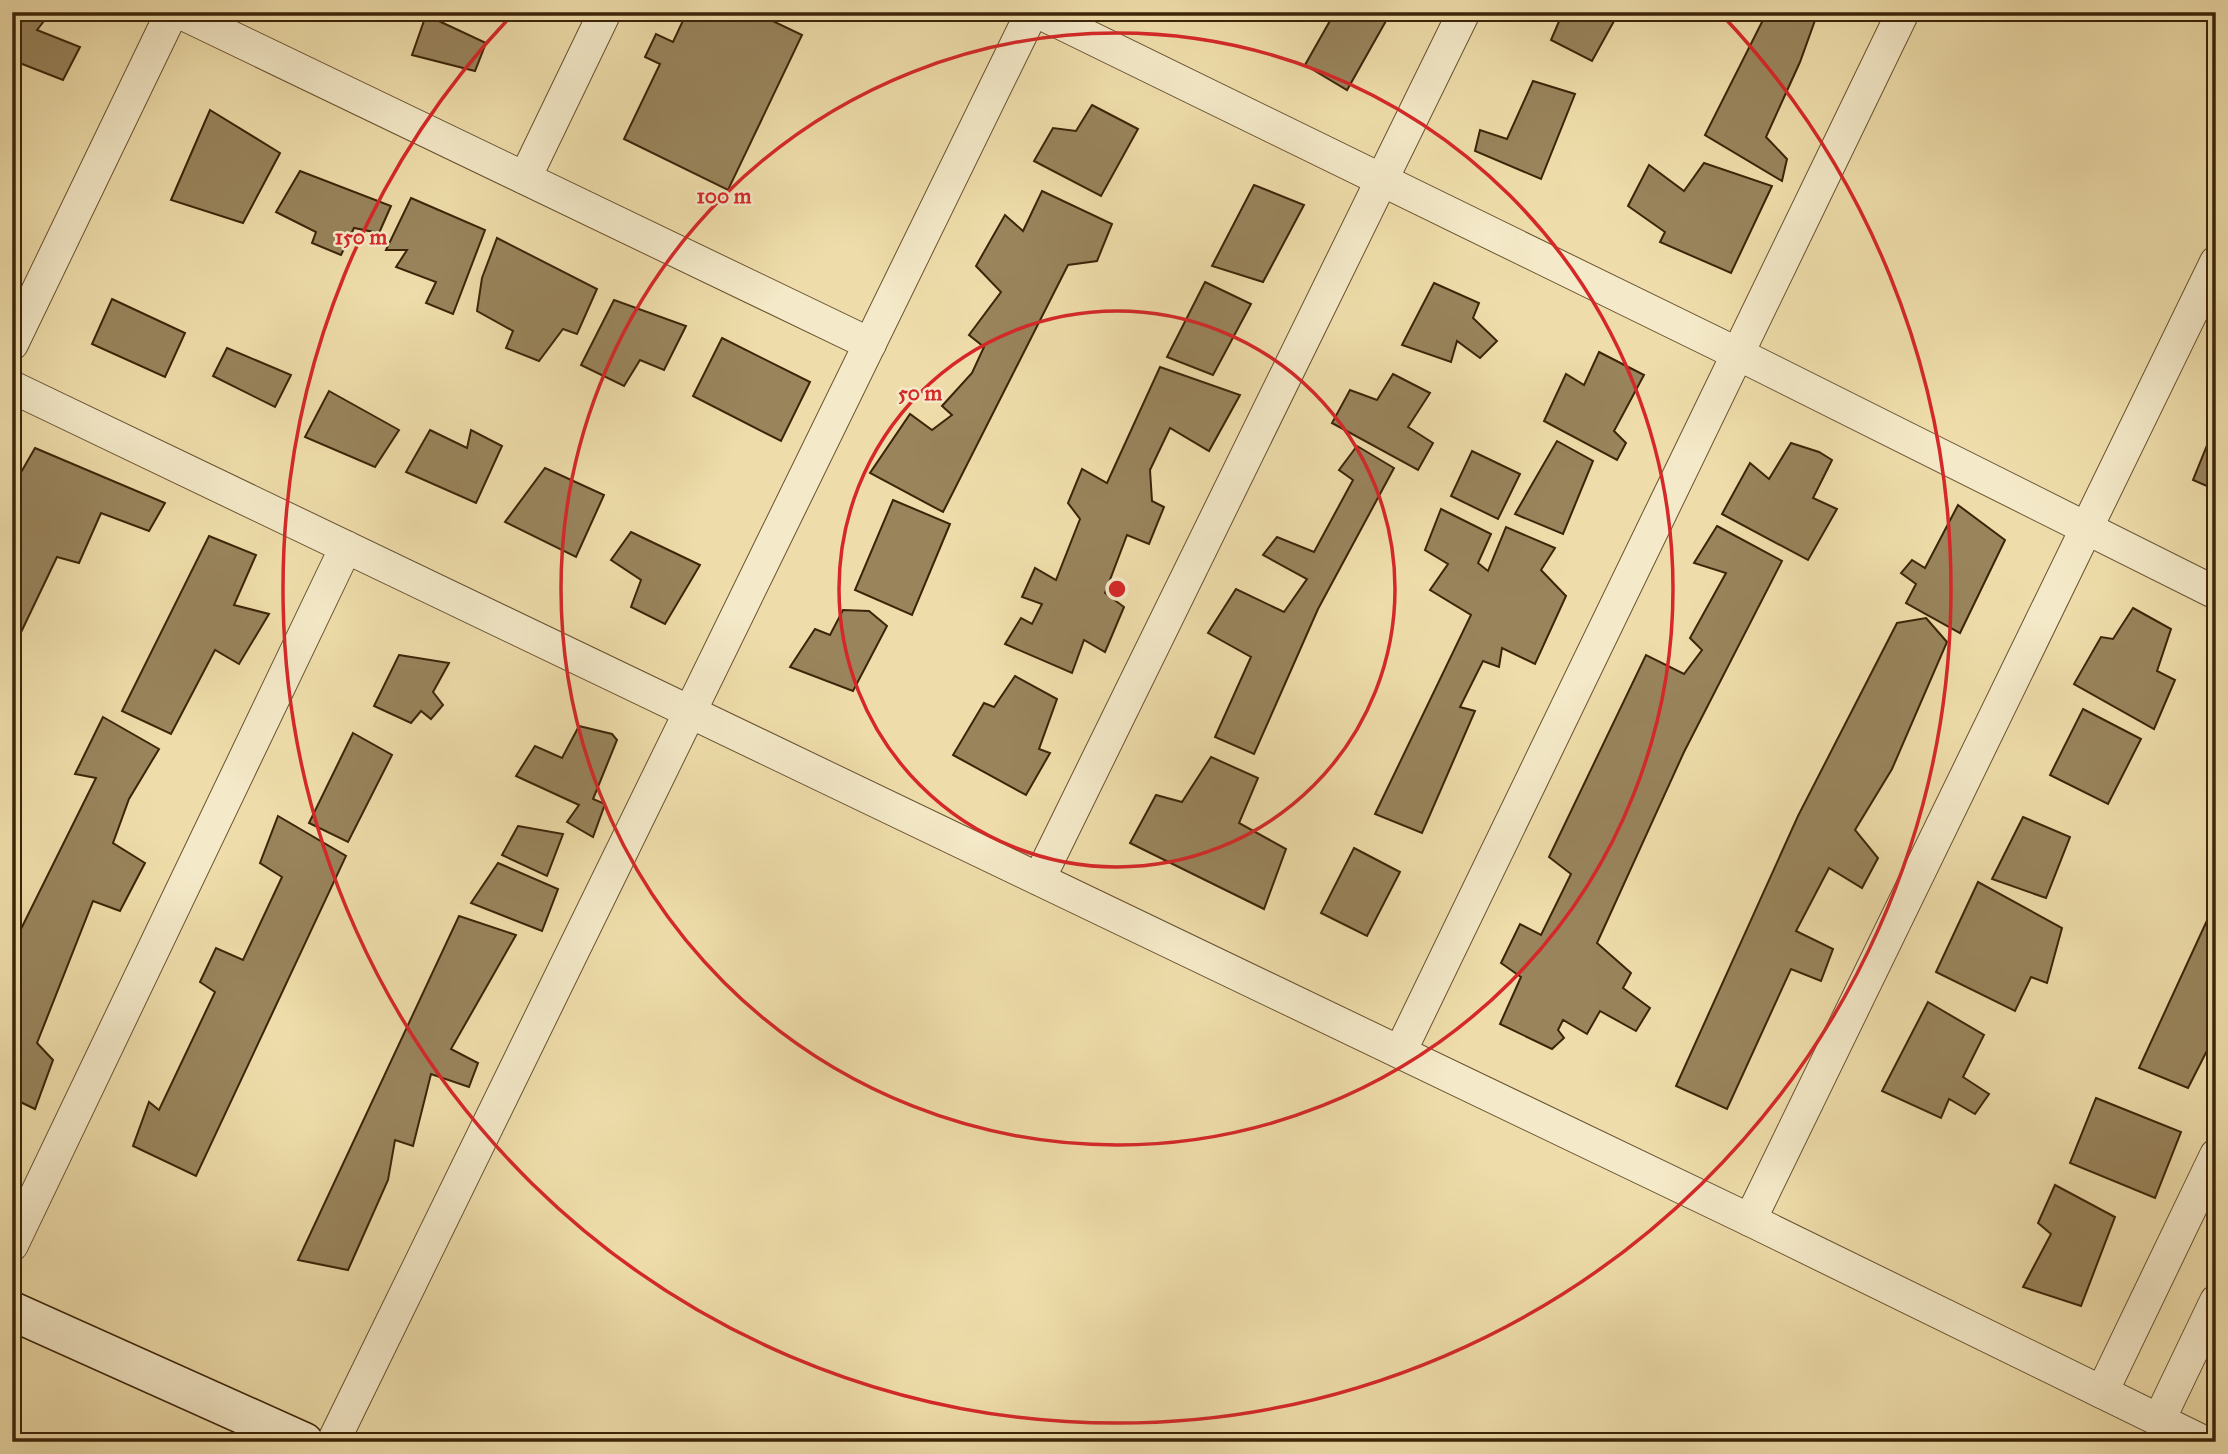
<svg xmlns="http://www.w3.org/2000/svg" width="2228" height="1454" viewBox="0 0 2228 1454" font-family="'IM FELL Great Primer',serif">
<style>
.building{fill:#99845c;stroke:#3c2408;stroke-width:2}
.lines{fill:none;stroke-linecap:round;stroke-linejoin:round}
.minor-casing{stroke:#685230;stroke-width:34}
.secondary-casing{stroke:#3c2408;stroke-width:41}
.minor{stroke:#f4e9c8;stroke-width:32}
.secondary{stroke:#f4e9c8;stroke-width:38}
.ring{fill:none;stroke:#d62828;stroke-width:3.5}
.centre{fill:#d62828;stroke:#f4e9c8;stroke-width:3.5}
.ring-label{font-size:21px;text-anchor:middle;font-weight:bold;fill:#d62828;stroke:#f4e9c8;stroke-width:5;stroke-linejoin:round;paint-order:stroke}
</style>
<rect width="100%" height="100%" fill="#eda"/>
<filter id="stains"><feTurbulence type="fractalNoise" baseFrequency=".00286" numOctaves="4"/><feColorMatrix values="0 0 0 0 .2 0 0 0 0 .09 0 0 0 0 .02 0 0 0 .5 -.17"/></filter>
<radialGradient id="worn" r=".72"><stop offset=".6" stop-color="#630" stop-opacity="0"/><stop offset="1" stop-color="#630" stop-opacity=".3"/></radialGradient>
<g class="building">
<polygon points="14,12 51,12 37,30 80,47 63,80 12,60"/>
<polygon points="687,12 754,12 802,35 728,190 624,139 660,64 645,57 656,34 673,42"/>
<polygon points="1335,12 1391,12 1347,90 1305,65"/>
<polygon points="1563,12 1619,12 1592,61 1551,40"/>
<polygon points="1767,12 1818,12 1800,62 1766,137 1787,159 1782,181 1705,135"/>
<polygon points="426,15 486,43 475,71 412,55"/>
<polygon points="1533,81 1575,94 1541,179 1475,151 1480,130 1507,139"/>
<polygon points="1092,105 1138,129 1101,196 1034,161 1053,128 1076,131"/>
<polygon points="210,110 280,153 243,223 171,200"/>
<polygon points="1704,163 1772,186 1731,273 1660,242 1665,232 1628,206 1649,165 1684,191"/>
<polygon points="300,171 391,206 379,233 354,228 341,255 312,243 316,232 276,212"/>
<polygon points="1254,185 1304,205 1263,282 1212,266"/>
<polygon points="1042,191 1112,224 1097,261 1068,265 943,512 870,473 910,414 932,430 952,415 942,406 972,373 984,347 969,335 1001,292 976,266 1005,215 1023,231"/>
<polygon points="411,198 485,230 453,314 426,303 436,282 396,267 407,250 386,250"/>
<polygon points="497,238 597,289 577,334 563,329 539,361 506,348 513,331 477,311 482,278"/>
<polygon points="1205,282 1251,304 1213,375 1167,357"/>
<polygon points="1434,283 1479,303 1473,318 1497,341 1480,358 1457,341 1451,362 1402,345"/>
<polygon points="112,299 185,333 165,377 92,344"/>
<polygon points="614,300 686,326 664,370 640,360 624,386 581,365"/>
<polygon points="722,338 810,382 781,441 693,396"/>
<polygon points="227,348 291,375 275,407 213,376"/>
<polygon points="1599,352 1644,375 1614,431 1626,443 1617,460 1544,421 1566,374 1584,385"/>
<polygon points="1160,367 1240,395 1209,451 1170,428 1150,470 1152,501 1164,507 1149,544 1127,535 1105,593 1124,607 1105,652 1084,640 1072,673 1005,644 1021,618 1032,624 1042,604 1022,597 1035,568 1056,580 1080,519 1068,503 1082,469 1107,483"/>
<polygon points="1393,374 1430,393 1408,427 1433,443 1418,470 1332,423 1350,390 1377,400"/>
<polygon points="329,391 399,430 375,467 305,437"/>
<polygon points="2216,423 2216,490 2193,480"/>
<polygon points="430,430 467,448 471,430 502,446 476,503 406,472"/>
<polygon points="1557,441 1593,461 1563,534 1515,514"/>
<polygon points="1791,443 1819,452 1832,460 1813,498 1837,509 1808,560 1722,514 1750,463 1769,479"/>
<polygon points="1357,446 1394,468 1318,609 1254,754 1215,737 1251,657 1208,633 1236,589 1284,612 1307,579 1263,555 1277,537 1314,552 1353,480 1339,470"/>
<polygon points="35,448 165,503 149,531 101,513 79,563 57,557 13,649 12,488"/>
<polygon points="1472,451 1520,474 1498,519 1451,496"/>
<polygon points="545,468 604,495 576,557 505,522"/>
<polygon points="893,500 950,524 912,615 855,590"/>
<polygon points="1958,505 2005,540 1960,633 1906,603 1916,584 1901,573 1912,560 1925,568"/>
<polygon points="1441,509 1491,534 1478,563 1488,571 1506,527 1555,548 1541,570 1566,596 1535,664 1502,648 1499,667 1483,661 1460,707 1475,711 1422,833 1375,814 1471,615 1430,590 1448,564 1425,550"/>
<polygon points="1717,526 1782,561 1684,752 1597,943 1631,973 1623,988 1650,1008 1636,1031 1600,1011 1587,1034 1563,1020 1558,1030 1564,1038 1552,1049 1500,1024 1521,977 1501,963 1520,924 1541,935 1571,874 1549,857 1646,655 1684,674 1702,650 1690,638 1726,573 1694,563"/>
<polygon points="631,532 700,565 665,624 631,607 641,580 611,560"/>
<polygon points="209,536 256,555 234,605 269,614 239,664 215,650 171,734 122,711"/>
<polygon points="2133,608 2171,629 2157,671 2175,680 2154,729 2074,684 2101,637 2113,639"/>
<polygon points="843,610 869,611 887,626 853,691 790,667 815,629 830,635"/>
<polygon points="1926,618 1947,642 1892,769 1855,830 1878,858 1862,888 1829,868 1796,931 1833,949 1821,981 1791,969 1727,1109 1676,1086 1798,816 1897,623"/>
<polygon points="399,655 449,663 433,692 443,705 431,719 421,711 411,723 374,706"/>
<polygon points="1015,676 1057,699 1039,749 1050,753 1026,795 953,755 984,703 994,707"/>
<polygon points="2083,709 2141,739 2108,804 2050,775"/>
<polygon points="103,717 159,749 129,799 113,843 145,863 120,911 93,901 37,1043 53,1060 35,1109 12,1098 12,947 96,778 75,774"/>
<polygon points="579,726 612,734 617,740 593,799 605,804 593,837 567,822 579,805 516,776 535,746 562,758"/>
<polygon points="353,733 392,755 348,842 309,823"/>
<polygon points="1211,757 1258,778 1239,823 1286,849 1264,909 1130,843 1156,795 1182,802"/>
<polygon points="278,816 346,856 196,1176 133,1146 149,1102 159,1110 215,992 200,982 216,948 243,960 282,877 260,863"/>
<polygon points="2023,817 2070,837 2046,898 1992,879"/>
<polygon points="518,826 563,834 547,876 502,855"/>
<polygon points="1354,848 1400,872 1367,936 1321,913"/>
<polygon points="498,863 558,889 542,931 471,903"/>
<polygon points="1978,882 2062,928 2047,983 2031,977 2015,1011 1936,972"/>
<polygon points="2216,901 2216,1033 2188,1088 2139,1068"/>
<polygon points="459,916 516,935 451,1049 478,1063 469,1087 431,1074 413,1146 395,1140 388,1180 348,1270 298,1260"/>
<polygon points="1928,1002 1984,1035 1963,1077 1989,1094 1975,1114 1949,1099 1941,1118 1882,1091"/>
<polygon points="2096,1098 2181,1132 2155,1198 2070,1163"/>
<polygon points="2055,1185 2115,1217 2081,1306 2023,1287 2051,1234 2038,1223"/>
</g>
<g class="lines">
<defs>
<g id="minor">
<polyline points="179,12 870,344"/>
<polyline points="1038,12 1738,354 2216,593"/>
<polyline points="525,178 605,12"/>
<polyline points="12,344 172,12"/>
<polyline points="12,387 1750,1220 2204,1442"/>
<polyline points="1039,879 1464,12"/>
<polyline points="1400,1052 1903,12"/>
<polyline points="1750,1220 2216,262"/>
<polyline points="12,1245 346,547"/>
<polyline points="2102,1392 2216,1155"/>
<polyline points="2159,1420 2216,1301"/>
<polyline points="333,1442 1032,12"/>
</g>
<polyline id="secondary" points="12,1311 304,1442"/>
</defs>
<use href="#minor" class="minor-casing"/>
<use href="#secondary" class="secondary-casing"/>
<use href="#minor" class="minor"/>
<use href="#secondary" class="secondary"/>
</g>
<g class="ring">
<circle cx="1117" cy="589" r="278"/>
<circle cx="1117" cy="589" r="556"/>
<path d="M1722 15A834 834 0 1 1 512 15"/>
</g>
<circle cx="1117" cy="589" r="10" class="centre"/>
<g class="ring-label">
<text x="724" y="203">100 m</text>
<text x="361" y="244">150 m</text>
<text x="920" y="400">50 m</text>
</g>
<rect width="2228" height="1454" fill="none" stroke="#eda" stroke-width="42"/>
<rect x="14" y="14" width="2200" height="1426" fill="none" stroke="#3c2408" stroke-width="3.5"/>
<rect x="21" y="21" width="2186" height="1412" fill="none" stroke="#3c2408" stroke-width="2"/>
<rect width="100%" height="100%" filter="url(#stains)"/>
<rect width="100%" height="100%" fill="url(#worn)"/>
</svg>
